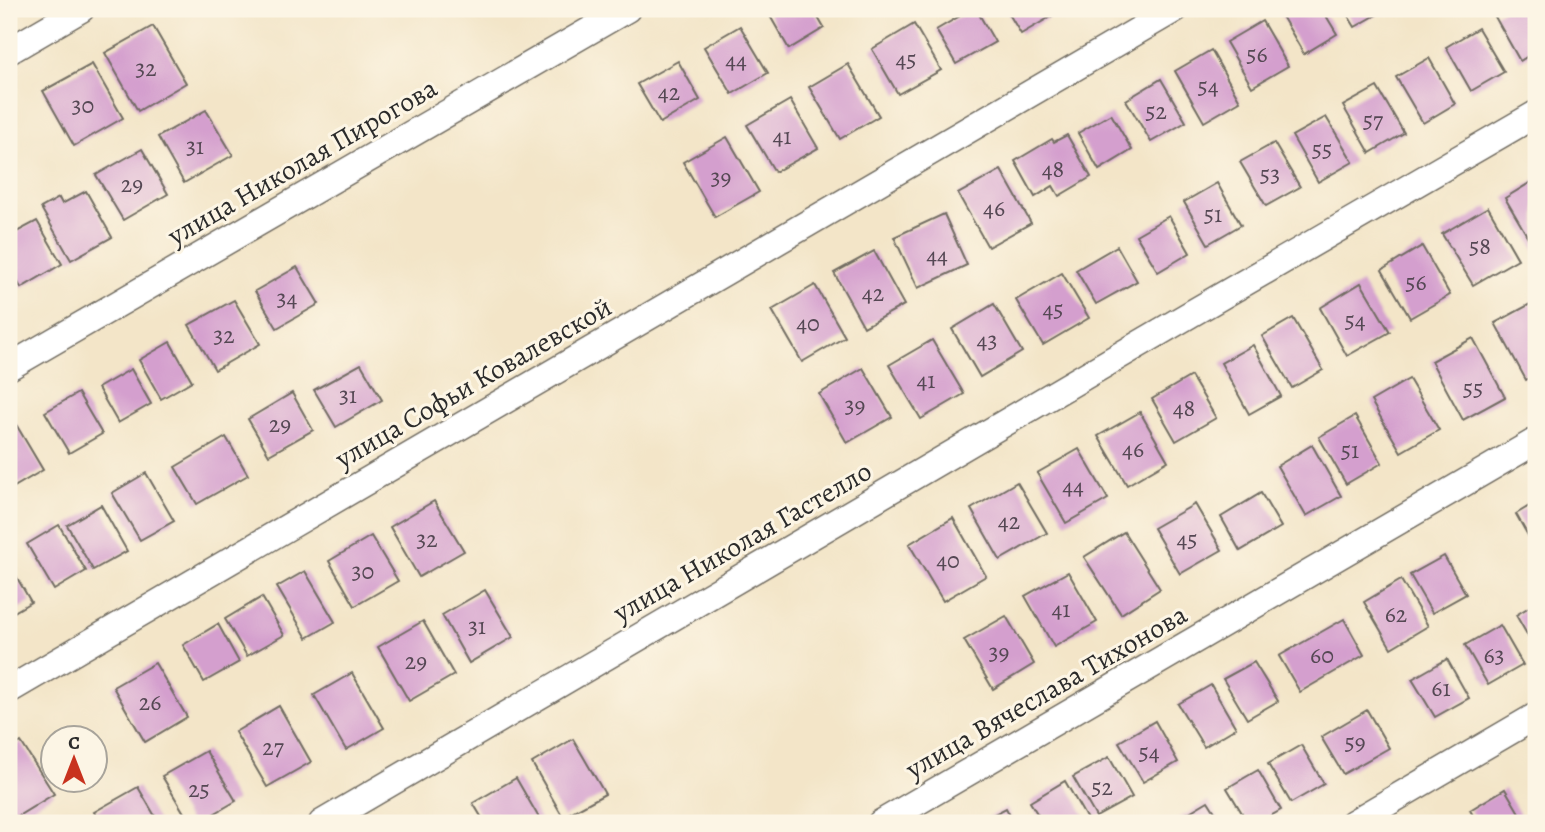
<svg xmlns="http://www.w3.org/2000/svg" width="1545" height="832" viewBox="0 0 1545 832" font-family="Alegreya,serif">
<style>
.building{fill:#d49fce}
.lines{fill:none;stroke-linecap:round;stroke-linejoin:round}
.minor-casing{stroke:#716c62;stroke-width:29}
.minor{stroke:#fff;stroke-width:26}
.labels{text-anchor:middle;stroke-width:6;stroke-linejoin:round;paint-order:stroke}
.number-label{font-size:24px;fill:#554854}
.street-label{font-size:28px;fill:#2b2b2b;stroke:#fcf5e5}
</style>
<rect width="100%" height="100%" fill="#fcf5e5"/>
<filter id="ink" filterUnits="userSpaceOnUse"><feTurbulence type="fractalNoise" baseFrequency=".0143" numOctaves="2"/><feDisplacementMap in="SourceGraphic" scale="14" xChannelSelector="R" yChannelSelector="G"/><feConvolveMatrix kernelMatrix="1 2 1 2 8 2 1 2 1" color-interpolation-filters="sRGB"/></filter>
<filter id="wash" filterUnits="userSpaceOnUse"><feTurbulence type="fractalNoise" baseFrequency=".00686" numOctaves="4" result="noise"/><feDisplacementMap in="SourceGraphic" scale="28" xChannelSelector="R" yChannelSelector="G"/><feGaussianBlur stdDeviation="1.57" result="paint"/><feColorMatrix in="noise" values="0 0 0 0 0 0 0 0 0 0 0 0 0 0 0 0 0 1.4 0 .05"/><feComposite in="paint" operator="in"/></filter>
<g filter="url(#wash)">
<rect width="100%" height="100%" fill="#f3e5c8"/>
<g id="blocks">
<g class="building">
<polygon points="766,9 813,9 824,28 789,49"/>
<polygon points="972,9 976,9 995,42 956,64 936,30"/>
<polygon points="1006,9 1048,9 1052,16 1021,34"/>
<polygon points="1283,9 1322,9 1337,34 1304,54 1279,11"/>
<polygon points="1344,9 1387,9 1355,27"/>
<polygon points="1505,9 1533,9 1536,15 1536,51 1520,61 1494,15"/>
<polygon points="1262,21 1288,66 1252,87 1226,42"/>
<polygon points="914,24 941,70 898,94 872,49"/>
<polygon points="153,26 186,83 138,111 105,53"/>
<polygon points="740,26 768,73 732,94 704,47"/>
<polygon points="1478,28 1504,72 1471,91 1446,47"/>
<polygon points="1211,50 1240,101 1204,122 1175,71"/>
<polygon points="1429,58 1455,104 1423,123 1396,77"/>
<polygon points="678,61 700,100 660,123 637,84"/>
<polygon points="92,64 123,118 74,146 43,91"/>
<polygon points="848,64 879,116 840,139 809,87"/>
<polygon points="1161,79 1186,122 1151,142 1126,100"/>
<polygon points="1377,87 1404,133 1370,153 1343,106"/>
<polygon points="790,100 818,148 775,172 747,125"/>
<polygon points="206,110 233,155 184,183 158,137"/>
<polygon points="1111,114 1132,150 1099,170 1078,133"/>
<polygon points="1326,117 1353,162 1318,182 1292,136"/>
<polygon points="1067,135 1091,177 1059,196 1053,186 1035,197 1015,161 1052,139 1054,142"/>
<polygon points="727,137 759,192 715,217 683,162"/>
<polygon points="1274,143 1300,187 1266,206 1240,162"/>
<polygon points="142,149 168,194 123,220 96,175"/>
<polygon points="1001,170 1031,223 988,247 958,194"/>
<polygon points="1536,179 1536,251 1505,198"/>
<polygon points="1217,183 1241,225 1208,244 1184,202"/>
<polygon points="86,191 112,237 71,260 41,208 59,198 62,204"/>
<polygon points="1488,207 1518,259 1473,285 1442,234"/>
<polygon points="944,214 967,265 918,288 894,237"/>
<polygon points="1169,216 1190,253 1158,272 1136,235"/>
<polygon points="37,221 62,264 21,288 9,266 9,226 13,234"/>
<polygon points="1117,246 1137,281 1096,304 1076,270"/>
<polygon points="1422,246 1450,295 1410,318 1382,270"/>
<polygon points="874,251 904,305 864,327 834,273"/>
<polygon points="297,267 319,304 277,328 255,291"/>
<polygon points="1062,273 1089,318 1043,345 1016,300"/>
<polygon points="1361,283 1390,332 1347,356 1320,308"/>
<polygon points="815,285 845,337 802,362 772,310"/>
<polygon points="234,300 260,344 215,370 189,325"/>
<polygon points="1536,301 1536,375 1526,380 1495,323"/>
<polygon points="994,304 1022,352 980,377 952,329"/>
<polygon points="1293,318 1323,370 1292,388 1262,336"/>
<polygon points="1473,338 1505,397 1463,420 1431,361"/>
<polygon points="932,340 964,394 921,419 889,365"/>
<polygon points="170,342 192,381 161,399 139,360"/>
<polygon points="1253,345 1281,396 1249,414 1221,363"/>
<polygon points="361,364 382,400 336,427 314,390"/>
<polygon points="863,368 892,417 847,443 819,394"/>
<polygon points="131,369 151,404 118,423 98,388"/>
<polygon points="1191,376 1216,418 1176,441 1152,399"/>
<polygon points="1409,379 1439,430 1401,452 1371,401"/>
<polygon points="78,393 102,434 69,453 45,412"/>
<polygon points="292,393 313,430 269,455 248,419"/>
<polygon points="1140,412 1168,461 1127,485 1098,436"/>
<polygon points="11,416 43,470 9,490 9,417"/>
<polygon points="1355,416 1382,463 1346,484 1319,437"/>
<polygon points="226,437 248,475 197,504 175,467"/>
<polygon points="1312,445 1341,496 1306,516 1277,466"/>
<polygon points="1079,449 1108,499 1066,523 1037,473"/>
<polygon points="146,473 174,521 140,540 112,493"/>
<polygon points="1017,482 1047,533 1000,560 971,509"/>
<polygon points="1261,493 1281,527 1240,551 1221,517"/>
<polygon points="434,501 464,551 419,577 390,527"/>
<polygon points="1536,502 1536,550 1516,514"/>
<polygon points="1195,504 1222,550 1180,574 1153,528"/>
<polygon points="101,505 127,551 93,570 67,525"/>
<polygon points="953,518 986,576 943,601 909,544"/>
<polygon points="59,525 86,571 54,590 27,544"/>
<polygon points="1124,532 1160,589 1121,614 1084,557"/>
<polygon points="371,536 398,581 355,606 329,561"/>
<polygon points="1444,556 1466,594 1432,613 1410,575"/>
<polygon points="9,564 31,602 9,615"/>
<polygon points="305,571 335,622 307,638 277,587"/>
<polygon points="1068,572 1097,622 1054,647 1025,596"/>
<polygon points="1401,580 1428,626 1391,648 1364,602"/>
<polygon points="485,590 513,637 469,663 442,615"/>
<polygon points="262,597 284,635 247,656 225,619"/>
<polygon points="1536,603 1536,650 1516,615"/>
<polygon points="1006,616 1034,664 993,689 964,640"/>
<polygon points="1344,619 1364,655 1300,692 1279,656"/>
<polygon points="423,621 454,675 409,701 378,647"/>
<polygon points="218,624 239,662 204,682 183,645"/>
<polygon points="1500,625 1523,665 1488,685 1465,645"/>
<polygon points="1447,659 1469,698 1435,717 1412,679"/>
<polygon points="1254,662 1278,701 1247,719 1223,679"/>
<polygon points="155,663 187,717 145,742 113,687"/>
<polygon points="352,673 384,728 346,750 314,695"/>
<polygon points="1211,685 1236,728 1204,747 1178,704"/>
<polygon points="279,706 311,762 267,787 235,732"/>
<polygon points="1367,710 1389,748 1343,774 1321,737"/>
<polygon points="1155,721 1178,762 1143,782 1119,742"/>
<polygon points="573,739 605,794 563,817 532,763"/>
<polygon points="21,742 54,794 13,819 9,811 9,749"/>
<polygon points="1301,745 1324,784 1291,803 1268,764"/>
<polygon points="206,751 236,801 198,823 190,823 162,776"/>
<polygon points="1109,757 1132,797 1096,817 1073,777"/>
<polygon points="1258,770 1281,810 1258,823 1248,823 1227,788"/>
<polygon points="516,778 542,823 485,823 473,803"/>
<polygon points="1065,781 1088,821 1084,823 1043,823 1030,802"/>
<polygon points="138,787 159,823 101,823 94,812"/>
<polygon points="1505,789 1525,823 1477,823 1470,810"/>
<polygon points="1208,801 1222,823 1180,823 1178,819"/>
<polygon points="1006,808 1014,823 977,823"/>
</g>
</g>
</g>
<g filter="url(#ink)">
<use href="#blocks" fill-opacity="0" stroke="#716c62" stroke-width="2"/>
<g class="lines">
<defs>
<g id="minor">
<polyline points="9,51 81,9"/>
<polyline points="9,367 627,9"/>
<polyline points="9,690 1175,9"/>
<polyline points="322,823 1194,312 1536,114"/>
<polyline points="881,823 1536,441"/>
<polyline points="1353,823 1536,716"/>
</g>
</defs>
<use href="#minor" class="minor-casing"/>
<use href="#minor" class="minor"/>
</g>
</g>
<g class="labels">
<g class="number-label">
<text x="1257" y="62">56</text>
<text x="906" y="67">45</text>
<text x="736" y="68">44</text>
<text x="146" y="76">32</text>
<text x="1208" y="94">54</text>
<text x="669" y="100">42</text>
<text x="83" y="113">30</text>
<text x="1156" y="119">52</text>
<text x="1373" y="128">57</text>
<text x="782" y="144">41</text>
<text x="195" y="154">31</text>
<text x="1322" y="157">55</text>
<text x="1053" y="177">48</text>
<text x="1270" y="182">53</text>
<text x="721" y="185">39</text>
<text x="132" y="192">29</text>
<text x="994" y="216">46</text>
<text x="1213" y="222">51</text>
<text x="1480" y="254">58</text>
<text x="937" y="263">44</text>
<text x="1416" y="290">56</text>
<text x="873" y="301">42</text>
<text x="287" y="306">34</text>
<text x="1053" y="317">45</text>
<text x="1355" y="328">54</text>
<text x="808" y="331">40</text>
<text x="224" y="343">32</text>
<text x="987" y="348">43</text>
<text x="926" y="388">41</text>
<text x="1473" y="396">55</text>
<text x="348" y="403">31</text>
<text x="855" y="413">39</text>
<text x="1184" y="416">48</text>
<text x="280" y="432">29</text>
<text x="1133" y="457">46</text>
<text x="1350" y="458">51</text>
<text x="1073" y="494">44</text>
<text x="1009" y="529">42</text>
<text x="427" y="547">32</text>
<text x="1187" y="547">45</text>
<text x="948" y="568">40</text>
<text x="363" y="579">30</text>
<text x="1061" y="617">41</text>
<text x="1396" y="622">62</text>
<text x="477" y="634">31</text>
<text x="999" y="660">39</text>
<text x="1322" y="663">60</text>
<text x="1494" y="663">63</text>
<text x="416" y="669">29</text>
<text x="1441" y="696">61</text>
<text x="150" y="710">26</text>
<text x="1355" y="750">59</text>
<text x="273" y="755">27</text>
<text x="1149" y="760">54</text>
<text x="1102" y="795">52</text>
<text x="199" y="797">25</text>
</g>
<g class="street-label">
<text transform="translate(302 161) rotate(-30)" y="10">улица Николая Пирогова</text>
<text transform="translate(473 382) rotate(-30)" y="10">улица Софьи Ковалевской</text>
<text transform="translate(742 541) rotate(-30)" y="10">улица Николая Гастелло</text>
<text transform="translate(1046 691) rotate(-30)" y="10">улица Вячеслава Тихонова</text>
</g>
</g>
<rect width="1545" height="832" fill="none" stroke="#fcf5e5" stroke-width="35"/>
<g transform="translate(74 759)"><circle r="33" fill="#fcf5e5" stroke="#a8a49b" stroke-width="2"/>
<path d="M0-5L12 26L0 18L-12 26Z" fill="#c8321e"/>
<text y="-10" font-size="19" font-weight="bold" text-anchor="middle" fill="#2b2b2b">С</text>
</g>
</svg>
